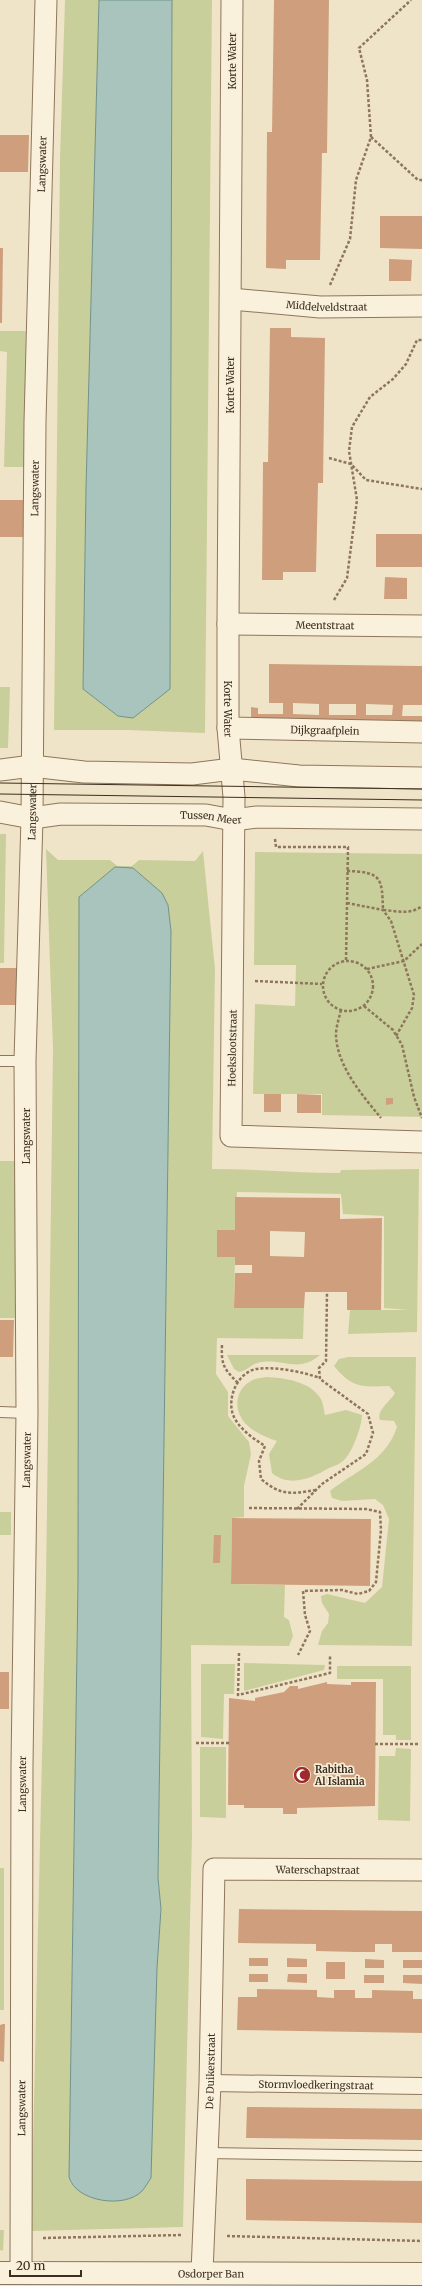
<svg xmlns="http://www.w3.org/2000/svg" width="422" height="2286" viewBox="0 0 422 2286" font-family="Merriweather,serif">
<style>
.green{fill:#c9cf9b;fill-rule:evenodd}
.water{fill:#a9c4bc;stroke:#6f938a}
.building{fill:#cf9f7d;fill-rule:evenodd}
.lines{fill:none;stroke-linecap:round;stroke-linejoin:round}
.service-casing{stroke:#8d765c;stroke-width:12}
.pedestrian-casing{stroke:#8d765c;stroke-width:18}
.minor-casing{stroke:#8d765c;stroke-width:23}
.tertiary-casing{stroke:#8d765c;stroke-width:24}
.path{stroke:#8d765c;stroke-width:2.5;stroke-dasharray:3 2;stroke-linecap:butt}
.service{stroke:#faf1dc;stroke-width:10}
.pedestrian{stroke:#faf1dc;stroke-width:16}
.minor{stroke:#faf1dc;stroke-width:21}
.tertiary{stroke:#faf1dc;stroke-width:22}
.tram{stroke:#3d2e20;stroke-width:1}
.labels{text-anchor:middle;stroke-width:3.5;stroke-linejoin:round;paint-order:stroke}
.street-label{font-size:10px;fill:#3d2e20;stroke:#f7eed8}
.poi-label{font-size:10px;font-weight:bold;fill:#3d2e20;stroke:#f7eed8;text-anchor:start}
</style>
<rect width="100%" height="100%" fill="#f0e4c8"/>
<g class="green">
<polygon points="65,0 99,0 86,488 83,689 118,716 133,718 170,689 172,0 212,0 205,733 127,730 54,730 60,158"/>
<polygon points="0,331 26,331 24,467 4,467 7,352 0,351"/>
<polygon points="0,687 10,687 8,748 0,748"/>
<polygon points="0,834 6,834 4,963 0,963"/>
<path d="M46,849l12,11h52l7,6h15l7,-6 56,1 8,-10 12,118 -3,200c43,0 85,4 128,4l1,-3 78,-1 -2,163 -69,2 2,-24h58l-24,-2v-92l-41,-2 -2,-20 -104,-2 -2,38h-18v27h18l-1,50 70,1 -1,31 -86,-1 -1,36 12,18v24l21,26 2,12 -7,32v31l-12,1 -1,66 54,1 -1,32 5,3 4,16 -4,10 -98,-1 1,191 -9,391 -152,4 15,-649 7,-532zM115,867l18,1 29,25 6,12 3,26 -13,947 3,31 -4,59 -86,216 -2,-7 9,-594 1,-686z"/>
<polygon points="255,852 422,854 422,1117 322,1115 322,1094 253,1094 255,1004 295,1006 296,965 254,965"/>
<polygon points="0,1161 19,1161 17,1318 0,1318"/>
<path d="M227,1355h93c-21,18 -35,4 -58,7 -10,1 -15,9 -23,10l-5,-3z"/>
<path d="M348,1357h68l-4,289 -94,-1 4,-14 6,-8 1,-9 -7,-11 -1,-7 6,-2 38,9 17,-16 7,-68 -6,-14 -8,-6 -33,2 -10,-3 -2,-7c25,-20 56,-30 67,-64l-3,-6 -14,-1c-4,-10 10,-18 15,-27l-6,-7c-28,1 -37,2 -55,-20l5,-7z"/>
<path d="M266,1377c19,1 44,4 55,22 2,4 3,11 4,16l21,-5 16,5c0,11 -10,39 -19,46 -3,3 -9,5 -14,7 -17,10 -39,20 -57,5l-3,-19 8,-13c-11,-4 -22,-8 -30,-16 -14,-13 -13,-35 4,-44 4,-3 11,-3 15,-4z"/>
<rect x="0" y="1512" width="11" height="23"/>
<polygon points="244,1663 325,1665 324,1670 244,1691"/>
<polygon points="201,1664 235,1664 234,1694 224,1694 223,1739 201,1737"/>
<polygon points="337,1666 411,1666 411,1740 396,1740 396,1735 383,1735 383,1679 337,1679"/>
<polygon points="200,1747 226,1747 226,1818 200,1817"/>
<polygon points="396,1748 411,1749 410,1821 378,1820 379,1756 395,1756"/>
<rect x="0" y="1868" width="4" height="142"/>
<polygon points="0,2230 4,2230 3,2251 0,2250"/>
</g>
<g class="water">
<polygon points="99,0 172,0 170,689 133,718 118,716 83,689 86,488"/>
<path d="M115,867l18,1 29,25 6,12 3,26 -13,947 3,31 -4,59 -6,210c-3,4 -6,10 -9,13 -17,18 -66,11 -73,-14l9,-594 1,-686z"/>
</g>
<g class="building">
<polygon points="274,0 329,0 327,153 322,153 320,260 286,260 286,269 266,268 267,132 272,132"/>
<polygon points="0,135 29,135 28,172 0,172"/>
<polygon points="380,216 422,216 422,249 380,248"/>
<polygon points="0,248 3,248 2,323 0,323"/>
<polygon points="389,259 412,260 411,281 389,281"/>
<polygon points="270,328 291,328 291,337 325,338 323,483 318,483 316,572 283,572 283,580 262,580 263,462 268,462"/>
<rect x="0" y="500" width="24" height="37"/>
<rect x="376" y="534" width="46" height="33"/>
<polygon points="385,577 407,578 407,599 384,599"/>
<path d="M269,664l153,2v39h-19l-1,11h20v7l-171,-2v-14l7,1v6h25v-11h-14zM293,703l26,1v11l-26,-1zM329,704h27v11h-27zM366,704l27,1 -1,10h-26z"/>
<polygon points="0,968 18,968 17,1005 0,1005"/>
<rect x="264" y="1094" width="17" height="18"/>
<polygon points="297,1094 321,1095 321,1113 297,1113"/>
<polygon points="386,1098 393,1098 393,1104 386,1105"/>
<path d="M235,1197l105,1v21l42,-1 -1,92h-34v-18h-42l-1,16h-70l1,-35h17v-8h-17v-8h-18v-27h18zM270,1231l35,1 -1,25 -34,-1z"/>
<polygon points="0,1320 14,1320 13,1357 0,1357"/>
<polygon points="232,1518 371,1519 370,1586 231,1584"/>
<polygon points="214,1535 221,1535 220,1563 213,1563"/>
<rect x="0" y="1672" width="9" height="37"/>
<polygon points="327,1682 327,1684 351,1685 351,1682 376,1682 375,1806 297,1808 297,1814 283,1814 283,1808 244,1808 244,1805 228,1805 229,1698 255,1701 255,1698 284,1692 290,1686 298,1686 298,1689"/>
<polygon points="239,1909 422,1911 422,1952 392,1952 392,1944 375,1944 375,1952 355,1952 316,1951 316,1944 238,1943"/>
<rect x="249" y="1958" width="19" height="8"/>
<polygon points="287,1958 307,1959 307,1967 287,1967"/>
<polygon points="365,1959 384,1960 384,1968 365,1968"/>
<rect x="403" y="1960" width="19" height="8"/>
<rect x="326" y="1962" width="19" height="17"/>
<rect x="249" y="1974" width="19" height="8"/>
<polygon points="288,1974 307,1974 307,1983 287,1982"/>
<rect x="364" y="1975" width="20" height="8"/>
<polygon points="403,1975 422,1975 422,1984 403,1983"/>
<polygon points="257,1989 317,1990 317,1997 334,1998 334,1990 355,1990 355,1998 372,1998 372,1990 413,1991 413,1999 422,1999 422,2033 237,2030 238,1997 257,1997"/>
<polygon points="3,2024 5,2024 4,2062 0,2061 0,2025"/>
<polygon points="247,2107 422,2109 422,2140 246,2138"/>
<polygon points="246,2179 422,2181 422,2223 246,2220"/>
</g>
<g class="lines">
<defs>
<g id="service">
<polyline points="0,1061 25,1061"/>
<polyline points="0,1412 27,1413"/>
<polyline points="206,2153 422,2156"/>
</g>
<g id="pedestrian">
<path id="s1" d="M210,2083l212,3"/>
</g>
<g id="minor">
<path id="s2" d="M232,0l-4,624v104l6,69 -3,339 191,6"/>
<path id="s3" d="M231,299l89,8 102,-1"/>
<path id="s4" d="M228,624l194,2"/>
<path id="s5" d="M228,728l194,4"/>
<polyline points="0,770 32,766 84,772 192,774 232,769 299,776 422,778"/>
<path id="s6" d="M0,812l32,6 29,-4 145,1 27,5 24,-3 165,2"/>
<path id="s7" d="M202,2272l8,-189 4,-214 208,1"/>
<path id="s8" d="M21,2273l1,-508 5,-352 -2,-352 7,-243 3,-396 11,-422"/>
</g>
<g id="tertiary">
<path id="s9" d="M0,2273l422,1"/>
</g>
</defs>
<use href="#service" class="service-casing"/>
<use href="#pedestrian" class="pedestrian-casing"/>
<use href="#minor" class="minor-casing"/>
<use href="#tertiary" class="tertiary-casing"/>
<g class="path">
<polyline points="371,137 367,80 359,48 411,0"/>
<polyline points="330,285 350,239 356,180 371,137 418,180 422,180"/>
<polyline points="329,458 351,464 366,480 422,489"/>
<polyline points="334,600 347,578 357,500 349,451 352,427 370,397 393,379 406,364 417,340 422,340"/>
<polyline points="275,839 276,847 348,847 346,960"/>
<path d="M347,871c35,1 35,7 36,39 13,1 28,5 39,-4"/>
<polyline points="347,903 383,910 391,921 414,995 412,1008 396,1036"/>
<circle cx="348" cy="986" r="25"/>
<polyline points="367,969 404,961 422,944"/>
<polyline points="255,981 322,984"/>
<polyline points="364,1006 393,1030 402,1045 414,1097 422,1118"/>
<path d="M341,1010c-2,8 -5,17 -5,25 1,31 26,60 45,83"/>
<path d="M222,1345c-1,20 2,24 16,38"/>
<path d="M316,1490c-25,4 -35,6 -55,-11l-2,-18 6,-15c-11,-7 -23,-15 -30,-27 -10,-17 1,-46 21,-50 19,-3 47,3 64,9"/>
<polyline points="249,1508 366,1509 380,1512 381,1530 376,1582 369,1591 358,1594 342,1590 303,1591 305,1615 310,1631 298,1655"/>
<polyline points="297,1509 322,1484 366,1454 373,1433 368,1414 320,1379 319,1368 326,1361 327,1292"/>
<polyline points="239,1653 238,1695 330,1673 330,1656"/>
<polyline points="196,1743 229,1743"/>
<polyline points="375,1744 419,1744"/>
<polyline points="227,2236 422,2241"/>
<polyline points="43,2238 182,2235"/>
</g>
<use href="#service" class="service"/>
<use href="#pedestrian" class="pedestrian"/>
<use href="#minor" class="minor"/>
<use href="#tertiary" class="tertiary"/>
<g class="tram">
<polyline points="0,783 422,789"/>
<polyline points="0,794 422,800"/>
</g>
</g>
<defs>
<symbol id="mosque-disc" viewBox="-11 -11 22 22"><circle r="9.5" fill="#9e2a2b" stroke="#f7eed8"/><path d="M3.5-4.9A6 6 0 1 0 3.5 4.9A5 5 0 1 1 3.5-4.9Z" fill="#fff"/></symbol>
</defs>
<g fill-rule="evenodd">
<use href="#mosque-disc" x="292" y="1765" width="20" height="20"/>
</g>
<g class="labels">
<g class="street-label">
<text transform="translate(232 61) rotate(-90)" y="4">Korte Water</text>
<text dy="4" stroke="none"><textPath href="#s8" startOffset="2109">Langswater</textPath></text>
<text dy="4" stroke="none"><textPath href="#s3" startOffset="96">Middelveldstraat</textPath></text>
<text transform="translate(230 385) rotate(-90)" y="4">Korte Water</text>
<text dy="4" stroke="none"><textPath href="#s8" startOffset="1785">Langswater</textPath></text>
<text dy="4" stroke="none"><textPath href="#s4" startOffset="97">Meentstraat</textPath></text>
<text dy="4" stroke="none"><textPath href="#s2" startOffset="709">Korte Water</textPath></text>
<text dy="4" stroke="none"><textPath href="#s5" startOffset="97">Dijkgraafplein</textPath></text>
<text dy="4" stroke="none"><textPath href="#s8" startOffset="1461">Langswater</textPath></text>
<text dy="4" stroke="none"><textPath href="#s6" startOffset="212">Tussen Meer</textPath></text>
<text transform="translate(232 1048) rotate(-89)" y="4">Hoekslootstraat</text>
<text transform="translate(26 1136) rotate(-90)" y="4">Langswater</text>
<text dy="4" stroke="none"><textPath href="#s8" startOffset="813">Langswater</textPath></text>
<text dy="4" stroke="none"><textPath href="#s8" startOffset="489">Langswater</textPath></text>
<text dy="4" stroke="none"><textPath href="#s7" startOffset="507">Waterschapstraat</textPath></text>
<text dy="4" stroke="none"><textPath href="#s7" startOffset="201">De Duikerstraat</textPath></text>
<text dy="4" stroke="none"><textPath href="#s1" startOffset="106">Stormvloedkeringstraat</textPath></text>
<text dy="4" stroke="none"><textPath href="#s8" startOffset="165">Langswater</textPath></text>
<text dy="4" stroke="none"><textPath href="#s9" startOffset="211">Osdorper Ban</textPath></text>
</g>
<g class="poi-label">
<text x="315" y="1773">Rabitha<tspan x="315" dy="12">Al Islamia</tspan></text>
</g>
</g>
<path d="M10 2270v6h71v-6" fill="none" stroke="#3d2e20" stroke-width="2"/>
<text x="16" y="2270" font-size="12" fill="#3d2e20" stroke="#f7eed8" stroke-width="3" paint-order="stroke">20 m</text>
</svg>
